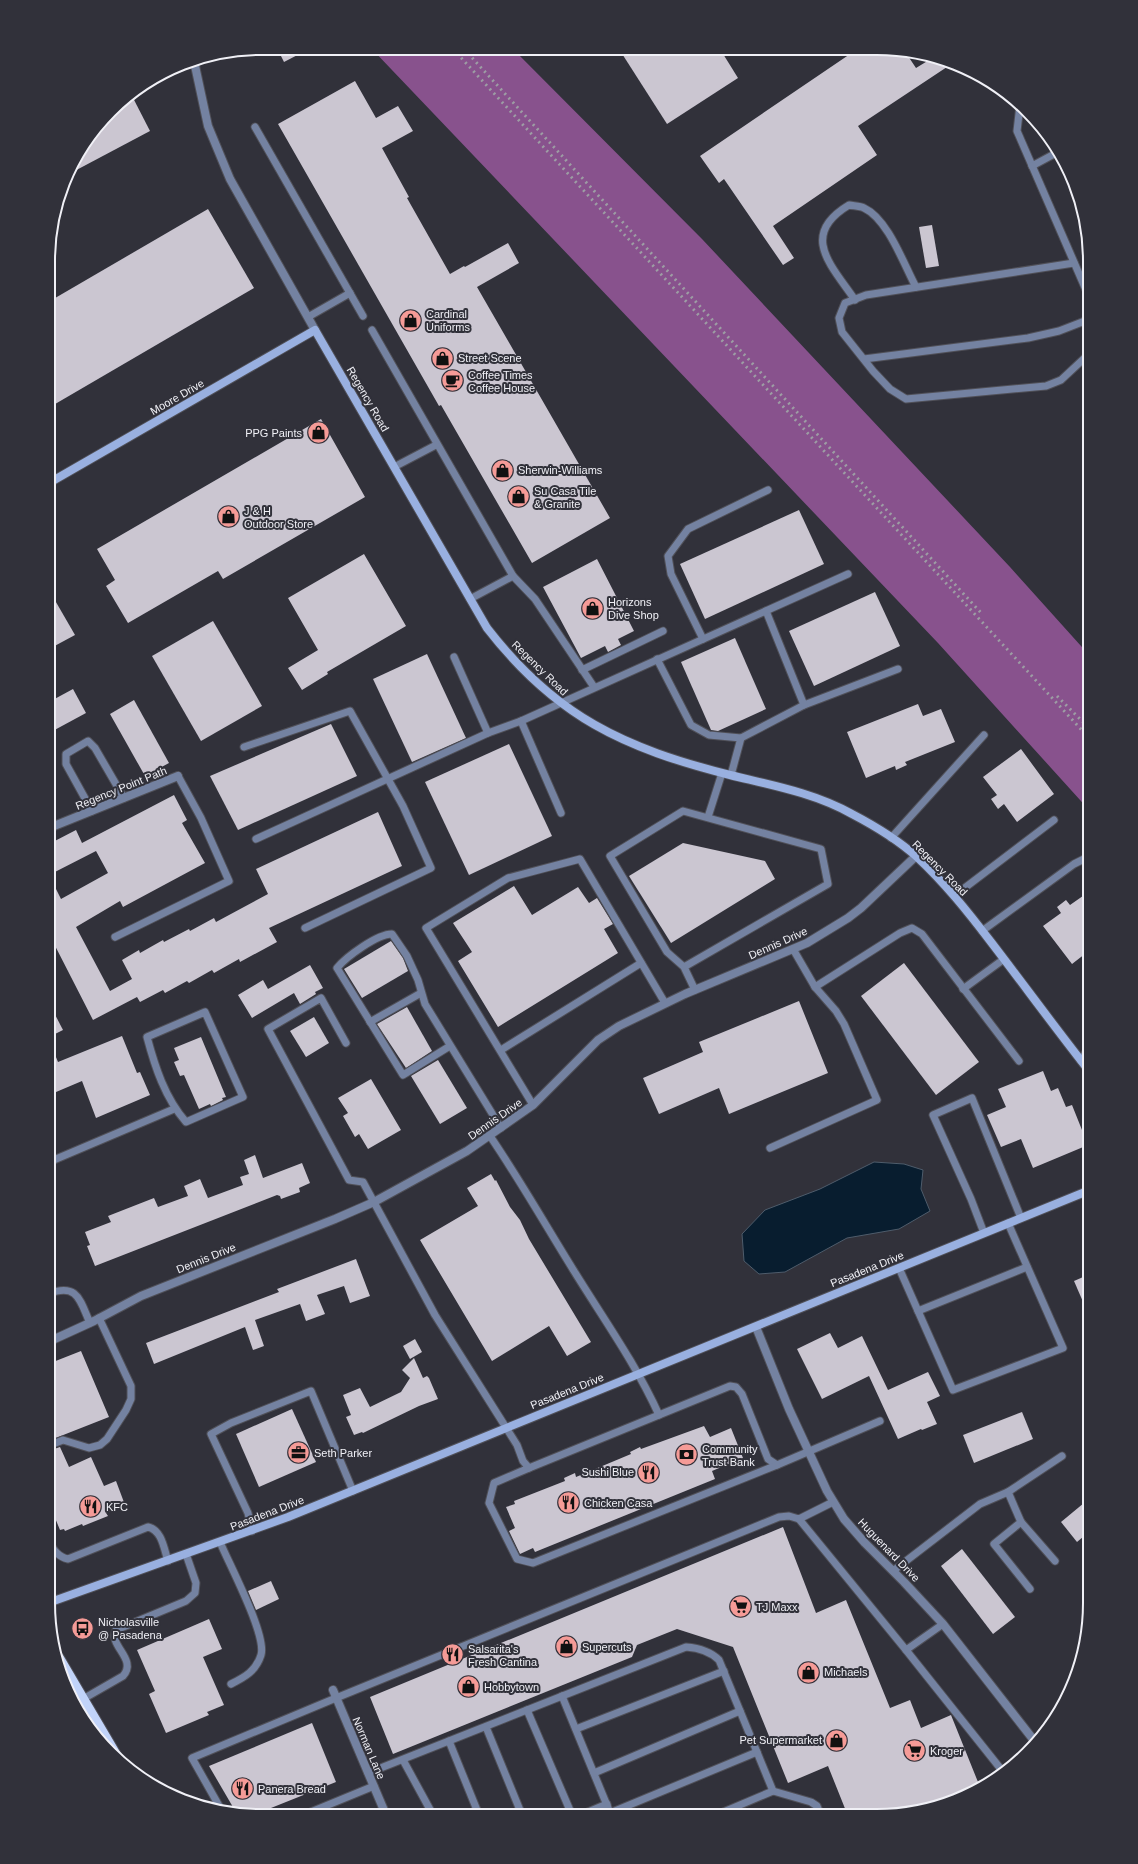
<svg xmlns="http://www.w3.org/2000/svg" width="1138" height="1864" viewBox="0 0 1138 1864" font-family="Helvetica,sans-serif">
<style>
.forest{fill:#88528d}
.water{fill:#081d2f;stroke:#4e5c6b}
.building{fill:#cbc6d1}
.lines{fill:none;stroke-linecap:round;stroke-linejoin:round}
.lane-casing{stroke:#505058;stroke-width:9}
.street-casing{stroke:#505058;stroke-width:10}
.secondary-casing{stroke:#505058;stroke-width:10}
.primary-casing{stroke:#505058;stroke-width:12}
.lane{stroke:#7482a1;stroke-width:7}
.street{stroke:#7482a1;stroke-width:8}
.secondary{stroke:#99b0e0;stroke-width:8}
.primary{stroke:#c1d3f9;stroke-width:10}
.rail{stroke:#9d9da4;stroke-width:3;stroke-dasharray:2 4;stroke-linecap:butt}
.labels{text-anchor:middle;stroke-width:4;stroke-linejoin:round;paint-order:stroke}
.poi-label{font-size:11px;fill:#f0f0f6;stroke:#31313a;text-anchor:start}
.street-label{font-size:11px;fill:#f0f0f6;stroke:#31313a}
.rim{fill:none;stroke:#f0f0f6;stroke-width:2}
</style>
<rect width="100%" height="100%" fill="#31313a"/>
<polygon class="forest" points="371,48 513,49 702,239 1010,567 1090,656 1090,811 938,643"/>
<polygon class="water" points="874,1162 904,1164 923,1170 921,1189 930,1211 899,1229 847,1238 785,1272 759,1274 744,1261 742,1234 765,1210 820,1189"/>
<g class="building">
<polygon points="277,48 311,48 284,62"/>
<polygon points="619,49 720,49 738,78 667,124"/>
<polygon points="856,50 904,50 916,68 934,57 953,63 858,126 877,155 773,226 794,258 783,265 724,179 719,183 700,156"/>
<polygon points="355,81 376,118 398,106 413,131 382,148 409,197 407,198 450,274 464,266 465,267 508,243 519,263 477,287 610,518 532,563 441,405 439,406 278,124"/>
<polygon points="131,94 150,131 67,175 70,166 120,101"/>
<polygon points="208,209 254,288 50,407 50,301"/>
<polygon points="932,225 939,266 926,268 919,227"/>
<polygon points="321,419 365,497 223,579 218,571 128,623 106,586 115,580 97,549"/>
<polygon points="799,510 824,564 705,619 680,564"/>
<polygon points="364,554 406,626 327,672 328,674 302,690 288,668 318,650 288,598"/>
<polygon points="597,559 634,631 618,639 621,645 608,652 605,646 581,658 543,587"/>
<polygon points="49,590 75,635 49,649"/>
<polygon points="875,592 900,646 814,686 789,631"/>
<polygon points="213,621 262,706 201,741 152,656"/>
<polygon points="735,638 766,709 718,731 711,730 681,662"/>
<polygon points="427,654 466,738 412,762 373,679"/>
<polygon points="73,689 86,713 49,733 49,702"/>
<polygon points="134,700 169,763 145,776 110,714"/>
<polygon points="918,704 923,716 941,709 955,742 905,762 907,765 896,770 895,766 866,778 847,732"/>
<polygon points="331,724 357,776 238,830 210,776"/>
<polygon points="509,744 552,836 469,875 425,782"/>
<polygon points="1021,749 1054,794 1017,822 1004,804 998,809 991,799 997,795 983,777"/>
<polygon points="174,795 187,820 182,823 205,863 123,907 120,901 76,927 110,991 132,979 122,960 139,950 140,953 163,940 164,942 189,929 190,931 214,918 216,922 268,894 256,869 378,812 402,866 269,928 277,942 240,962 239,959 214,973 212,970 189,983 187,981 165,993 163,990 140,1002 137,997 93,1020 49,934 49,875 61,899 108,873 96,851 49,875 49,844 76,830 82,843"/>
<polygon points="683,843 765,861 775,879 671,943 629,876"/>
<polygon points="514,886 532,915 578,887 589,903 597,898 613,924 604,929 618,953 498,1027 458,961 472,952 453,923"/>
<polygon points="1090,891 1090,950 1072,964 1043,926 1061,913 1057,907 1066,900 1070,905"/>
<polygon points="391,941 403,958 408,971 362,998 344,969"/>
<polygon points="904,963 979,1062 936,1095 861,996"/>
<polygon points="310,965 323,988 315,992 316,994 300,1004 294,993 252,1018 238,995 263,980 268,989"/>
<polygon points="799,1001 828,1073 729,1114 719,1088 659,1114 643,1078 703,1052 699,1042"/>
<polygon points="49,1003 63,1030 49,1037"/>
<polygon points="407,1007 432,1051 406,1068 377,1024"/>
<polygon points="314,1017 329,1043 306,1057 290,1031"/>
<polygon points="122,1036 137,1073 140,1072 150,1095 96,1118 82,1081 49,1095 49,1040 58,1062"/>
<polygon points="201,1037 226,1097 222,1098 223,1100 211,1106 210,1104 199,1109 184,1075 180,1076 174,1062 179,1060 174,1048"/>
<polygon points="438,1060 467,1108 440,1124 411,1076"/>
<polygon points="1043,1071 1051,1091 1058,1088 1066,1107 1072,1105 1088,1145 1033,1168 1021,1139 1001,1147 987,1115 1006,1107 998,1089"/>
<polygon points="371,1079 401,1130 368,1149 359,1134 355,1137 343,1116 348,1113 338,1098"/>
<polygon points="255,1155 263,1178 302,1163 310,1183 299,1188 300,1192 281,1199 280,1196 277,1195 95,1266 87,1246 90,1245 85,1232 111,1222 108,1216 154,1198 158,1207 188,1196 184,1186 200,1179 208,1198 243,1185 240,1177 249,1174 244,1160"/>
<polygon points="491,1174 495,1181 496,1180 510,1207 520,1220 529,1239 591,1342 567,1356 549,1326 492,1361 420,1240 478,1206 467,1188"/>
<polygon points="356,1259 370,1296 350,1303 344,1286 317,1295 325,1314 306,1321 300,1304 255,1320 264,1346 253,1350 245,1327 154,1364 146,1343 279,1292 277,1289"/>
<polygon points="1090,1274 1090,1318 1074,1281"/>
<polygon points="830,1333 838,1348 862,1336 888,1390 928,1372 940,1396 927,1402 937,1424 922,1430 921,1429 898,1439 869,1376 822,1399 797,1349"/>
<polygon points="415,1339 422,1352 410,1359 403,1346"/>
<polygon points="81,1351 109,1417 48,1441 48,1397 55,1394 48,1378 48,1364"/>
<polygon points="414,1358 423,1378 427,1376 429,1378 438,1399 419,1406 363,1433 362,1432 354,1435 346,1417 351,1415 343,1395 360,1388 370,1407 401,1392 410,1378 402,1370"/>
<polygon points="292,1409 316,1462 259,1487 236,1434"/>
<polygon points="1022,1412 1033,1439 974,1463 963,1435"/>
<polygon points="704,1426 710,1437 731,1428 743,1458 712,1471 715,1479 535,1552 533,1548 520,1554 509,1531 515,1528 506,1507 515,1504 514,1501 565,1481 564,1478 575,1473 576,1477 631,1454 630,1452 640,1447 641,1449"/>
<polygon points="60,1447 69,1467 91,1457 104,1486 116,1481 125,1505 106,1513 108,1516 83,1526 82,1524 65,1531 64,1529 60,1530 48,1501 48,1451"/>
<polygon points="1090,1498 1090,1531 1077,1542 1061,1522"/>
<polygon points="783,1527 816,1613 846,1600 890,1708 910,1700 921,1728 951,1715 980,1787 959,1800 878,1816 848,1816 828,1766 788,1783 733,1647 677,1629 637,1645 632,1657 393,1754 370,1697"/>
<polygon points="962,1549 1015,1617 993,1634 941,1566"/>
<polygon points="271,1581 279,1599 256,1610 248,1591"/>
<polygon points="209,1619 222,1649 203,1657 224,1705 207,1712 209,1715 166,1733 149,1694 155,1691 137,1650"/>
<polygon points="312,1723 336,1782 256,1814 237,1814 209,1766"/>
</g>
<g class="lines">
<defs>
<g id="lane">
<polyline points="1020,105 1017,131 1090,299"/>
<polyline points="255,127 363,316"/>
<polyline points="1032,166 1058,152"/>
<polyline points="1074,263 866,295 845,303 839,318 842,332 873,371 890,389 906,399 1046,386 1061,380 1090,353"/>
<path d="M855,300c-24,-35 -56,-65 -6,-95 5,1 11,1 15,3 24,11 40,57 52,79"/>
<polyline points="308,317 350,293"/>
<polyline points="372,330 513,576 535,599 594,687"/>
<polyline points="864,359 1028,338 1059,331 1090,319"/>
<polyline points="394,467 436,445"/>
<polyline points="470,599 513,576"/>
<polyline points="703,639 671,574 668,556 688,529 768,490"/>
<polyline points="454,657 488,733"/>
<polyline points="657,659 691,725 709,735 741,738"/>
<polyline points="582,670 663,631"/>
<polyline points="804,705 898,669"/>
<polyline points="521,721 561,813"/>
<polyline points="244,747 350,711 403,806 431,868 305,928"/>
<polyline points="731,775 741,738 804,705 766,611"/>
<polyline points="92,811 66,764 66,754 88,741 95,748 124,798"/>
<polyline points="708,817 722,773"/>
<polyline points="891,838 984,735"/>
<polyline points="256,839 488,733 521,721 848,574"/>
<polyline points="954,896 1054,820"/>
<polyline points="982,931 1074,864 1084,859 1090,861"/>
<polyline points="115,937 229,881 201,818 178,776"/>
<polyline points="684,967 667,952 610,856 683,811 821,849 828,884 684,967 695,990"/>
<polyline points="815,987 900,933 912,928 922,934 1019,1061"/>
<polyline points="963,989 1004,959"/>
<path d="M205,1012l38,85 -57,25c-21,-24 -31,-55 -39,-85z"/>
<polyline points="370,1022 421,993"/>
<polyline points="346,1043 321,998 268,1029 349,1180 363,1182 435,1315 517,1445 523,1461 529,1468 730,1386 736,1387 742,1394 768,1459 777,1465 880,1421"/>
<path d="M450,1046l-47,29 -66,-107c9,-11 40,-34 55,-34l15,22 11,24 7,24 76,124"/>
<polyline points="501,1050 641,963"/>
<polyline points="1081,1061 1090,1045"/>
<polyline points="533,1105 426,928 508,878 580,859 665,1003"/>
<path d="M490,1136c30,44 56,90 84,135 29,47 62,93 85,144"/>
<polyline points="770,1148 877,1100 844,1024 836,1011 815,987 793,949"/>
<polyline points="49,1162 174,1109"/>
<polyline points="984,1233 971,1199 933,1115 972,1098 1021,1218"/>
<polyline points="899,1268 953,1390 1063,1348 1008,1223"/>
<path d="M48,1294c30,-12 32,7 42,29"/>
<polyline points="918,1311 1027,1267"/>
<polyline points="48,1446 63,1440 89,1448 100,1445 107,1439 126,1410 131,1399 131,1386 99,1318"/>
<polyline points="529,1468 494,1483 489,1503 517,1559 533,1563 777,1465"/>
<polyline points="1008,1492 1021,1522 994,1544 1030,1589"/>
<polyline points="799,1519 906,1650"/>
<polyline points="1021,1522 1055,1561"/>
<polyline points="252,1531 248,1513 211,1434 231,1423 311,1391 353,1491"/>
<path d="M48,1541c5,8 10,16 20,18l80,-32c14,3 16,22 20,34"/>
<path d="M220,1542c9,22 47,93 41,113 -5,16 -16,22 -30,29"/>
<polyline points="893,1571 980,1504 1008,1492 1062,1456"/>
<polyline points="943,1624 906,1650 1004,1773"/>
<polyline points="64,1684 72,1680"/>
<polyline points="562,1696 611,1815"/>
<path d="M83,1699l40,-23c15,-17 -15,-30 -7,-46l70,-29 9,-8 1,-10 -10,-29"/>
<polyline points="527,1710 572,1815"/>
<polyline points="486,1727 522,1815"/>
<polyline points="576,1729 724,1671"/>
<polyline points="449,1741 479,1815"/>
<polyline points="403,1760 433,1815"/>
<path d="M368,1773l318,-126c13,1 24,4 33,13l54,131 38,11 6,4 4,10"/>
<polyline points="594,1773 740,1711"/>
<polyline points="222,1811 192,1758 336,1698 779,1517 789,1516 799,1519 833,1502"/>
<polyline points="610,1813 757,1752"/>
<polyline points="306,1814 374,1786"/>
<polyline points="581,1815 607,1804"/>
<polyline points="714,1816 773,1791"/>
</g>
<g id="street">
<polyline points="194,61 208,126 230,179 315,330"/>
<polyline points="49,828 178,776"/>
<polyline points="756,1327 789,1409 827,1491 844,1519 865,1543 904,1582 943,1624 1036,1743"/>
<polyline points="48,1342 94,1321 141,1296 335,1219 374,1202 467,1151 533,1105 598,1040 619,1026 685,994 807,943 848,918 861,908 916,856"/>
<polyline points="333,1690 386,1815"/>
</g>
<g id="secondary">
<path d="M49,483l266,-153 172,298c69,89 137,120 243,147 41,10 85,18 122,39 23,12 46,26 65,43 28,26 51,55 74,85 33,43 65,87 99,130"/>
<polyline points="48,1603 288,1517 1090,1190"/>
</g>
<polyline id="primary" points="59,1658 119,1760"/>
</defs>
<use href="#lane" class="lane-casing"/>
<use href="#street" class="street-casing"/>
<use href="#secondary" class="secondary-casing"/>
<use href="#primary" class="primary-casing"/>
<use href="#lane" class="lane"/>
<use href="#street" class="street"/>
<use href="#secondary" class="secondary"/>
<use href="#primary" class="primary"/>
<g class="rail">
<polyline points="453,49 1090,739"/>
<polyline points="464,49 983,615"/>
<polyline points="1057,696 1090,729"/>
</g>
</g>
<defs>
<symbol id="shop-disc" viewBox="-11 -11 22 22"><circle r="9.5" fill="#f59b97" stroke="#31313a"/><path d="M-5-2.5h2.3a2.7 3.5 0 0 1 5.4 0H5L5.5 6h-11ZM-1.5-2.5h3a1.5 2.3 0 0 0-3 0Z" fill="#111"/></symbol>
<symbol id="cafe-disc" viewBox="-11 -11 22 22"><circle r="9.5" fill="#f59b97" stroke="#31313a"/><path d="M-5.5-4.5H6V0H3Q3 3.5 0 3.5H-2.5Q-5.5 3.5-5.5 0ZM3-3.2v2h1.7v-2ZM-6 4.5H4V6H-6Z" fill="#111"/></symbol>
<symbol id="office-disc" viewBox="-11 -11 22 22"><circle r="9.5" fill="#f59b97" stroke="#31313a"/><path d="M-6-3h4V-5.5h4V-3h4V5H-6ZM-1-4.5V-3h2v-1.5ZM-6 0V1H6V0Z" fill="#111"/></symbol>
<symbol id="bank-disc" viewBox="-11 -11 22 22"><circle r="9.5" fill="#f59b97" stroke="#31313a"/><path d="M-6-4H6V4H-6ZM0-2.3a2.3 2.3 0 1 0 0 4.6a2.3 2.3 0 1 0 0-4.6Z" fill="#111"/></symbol>
<symbol id="restaurant-disc" viewBox="-11 -11 22 22"><circle r="9.5" fill="#f59b97" stroke="#31313a"/><path d="M-5-6h1v4h1v-4h1v4h1v-4h1v5L-1.5 .5V6h-2V.5L-5-1ZM5-6V6H3V1.5H1.5Q1.5-4 5-6Z" fill="#111"/></symbol>
<symbol id="supermarket-disc" viewBox="-11 -11 22 22"><circle r="9.5" fill="#f59b97" stroke="#31313a"/><path d="M-6-5.5h2.5l.6 2H6L4.5 2H-2.5L-4.4-4H-6ZM-1.5 3.2a1.3 1.3 0 1 0 .1 0ZM3 3.2a1.3 1.3 0 1 0 .1 0Z" fill="#111"/></symbol>
<symbol id="bus-disc" viewBox="-11 -11 22 22"><circle r="9.5" fill="#f59b97" stroke="#31313a"/><path d="M-5-6H5V4H4V6H2V4H-2V6H-4V4H-5ZM-3.5-4V0h7V-4ZM-3.5 1.2v1.5H-2V1.2ZM2 1.2v1.5H3.5V1.2Z" fill="#111"/></symbol>
</defs>
<g fill-rule="evenodd">
<use href="#shop-disc" x="398" y="308" width="25" height="25"/>
<use href="#shop-disc" x="430" y="346" width="25" height="25"/>
<use href="#cafe-disc" x="440" y="368" width="25" height="25"/>
<use href="#shop-disc" x="306" y="420" width="25" height="25"/>
<use href="#shop-disc" x="490" y="458" width="25" height="25"/>
<use href="#shop-disc" x="506" y="484" width="25" height="25"/>
<use href="#shop-disc" x="216" y="504" width="25" height="25"/>
<use href="#shop-disc" x="580" y="596" width="25" height="25"/>
<use href="#office-disc" x="286" y="1440" width="25" height="25"/>
<use href="#bank-disc" x="674" y="1442" width="25" height="25"/>
<use href="#restaurant-disc" x="636" y="1460" width="25" height="25"/>
<use href="#restaurant-disc" x="556" y="1490" width="25" height="25"/>
<use href="#restaurant-disc" x="78" y="1494" width="25" height="25"/>
<use href="#supermarket-disc" x="728" y="1594" width="25" height="25"/>
<use href="#bus-disc" x="70" y="1616" width="25" height="25"/>
<use href="#shop-disc" x="554" y="1634" width="25" height="25"/>
<use href="#restaurant-disc" x="440" y="1642" width="25" height="25"/>
<use href="#shop-disc" x="796" y="1660" width="25" height="25"/>
<use href="#shop-disc" x="456" y="1674" width="25" height="25"/>
<use href="#shop-disc" x="824" y="1728" width="25" height="25"/>
<use href="#supermarket-disc" x="902" y="1738" width="25" height="25"/>
<use href="#restaurant-disc" x="230" y="1776" width="25" height="25"/>
</g>
<g class="labels">
<g class="poi-label">
<text x="426" y="318">Cardinal<tspan x="426" dy="13">Uniforms</tspan></text>
<text x="458" y="362">Street Scene</text>
<text x="468" y="379">Coffee Times<tspan x="468" dy="13">Coffee House</tspan></text>
<text x="302" y="437" text-anchor="end">PPG Paints</text>
<text x="518" y="474">Sherwin-Williams</text>
<text x="534" y="495">Su Casa Tile<tspan x="534" dy="13">&amp; Granite</tspan></text>
<text x="244" y="515">J &amp; H<tspan x="244" dy="13">Outdoor Store</tspan></text>
<text x="608" y="606">Horizons<tspan x="608" dy="13">Dive Shop</tspan></text>
<text x="702" y="1453">Community<tspan x="702" dy="13">Trust Bank</tspan></text>
<text x="314" y="1457">Seth Parker</text>
<text x="634" y="1476" text-anchor="end">Sushi Blue</text>
<text x="584" y="1507">Chicken Casa</text>
<text x="106" y="1511">KFC</text>
<text x="756" y="1611">TJ Maxx</text>
<text x="98" y="1626">Nicholasville<tspan x="98" dy="13">@ Pasadena</tspan></text>
<text x="582" y="1651">Supercuts</text>
<text x="468" y="1653">Salsarita's<tspan x="468" dy="13">Fresh Cantina</tspan></text>
<text x="824" y="1676">Michaels</text>
<text x="484" y="1691">Hobbytown</text>
<text x="822" y="1744" text-anchor="end">Pet Supermarket</text>
<text x="930" y="1755">Kroger</text>
<text x="258" y="1793">Panera Bread</text>
</g>
<g class="street-label">
<text transform="translate(177 397) rotate(-30)" y="4">Moore Drive</text>
<text transform="translate(368 399) rotate(60)" y="4">Regency Road</text>
<text transform="translate(540 668) rotate(44)" y="4">Regency Road</text>
<text transform="translate(121 788) rotate(-22)" y="4">Regency Point Path</text>
<text transform="translate(940 868) rotate(45)" y="4">Regency Road</text>
<text transform="translate(778 943) rotate(-24)" y="4">Dennis Drive</text>
<text transform="translate(495 1119) rotate(-35)" y="4">Dennis Drive</text>
<text transform="translate(206 1258) rotate(-22)" y="4">Dennis Drive</text>
<text transform="translate(867 1269) rotate(-22)" y="4">Pasadena Drive</text>
<text transform="translate(567 1391) rotate(-22)" y="4">Pasadena Drive</text>
<text transform="translate(267 1513) rotate(-21)" y="4">Pasadena Drive</text>
<text transform="translate(889 1550) rotate(46)" y="4">Huguenard Drive</text>
<text transform="translate(369 1748) rotate(67)" y="4">Norman Lane</text>
</g>
</g>
<path d="M0 0H1138V1864H0ZM261 55H877A206 206 0 0 1 1083 261V1603A206 206 0 0 1 877 1809H261A206 206 0 0 1 55 1603V261A206 206 0 0 1 261 55Z" fill="#31313a" fill-rule="evenodd"/>
<path class="rim" d="M261 55H877A206 206 0 0 1 1083 261V1603A206 206 0 0 1 877 1809H261A206 206 0 0 1 55 1603V261A206 206 0 0 1 261 55Z"/>
</svg>
